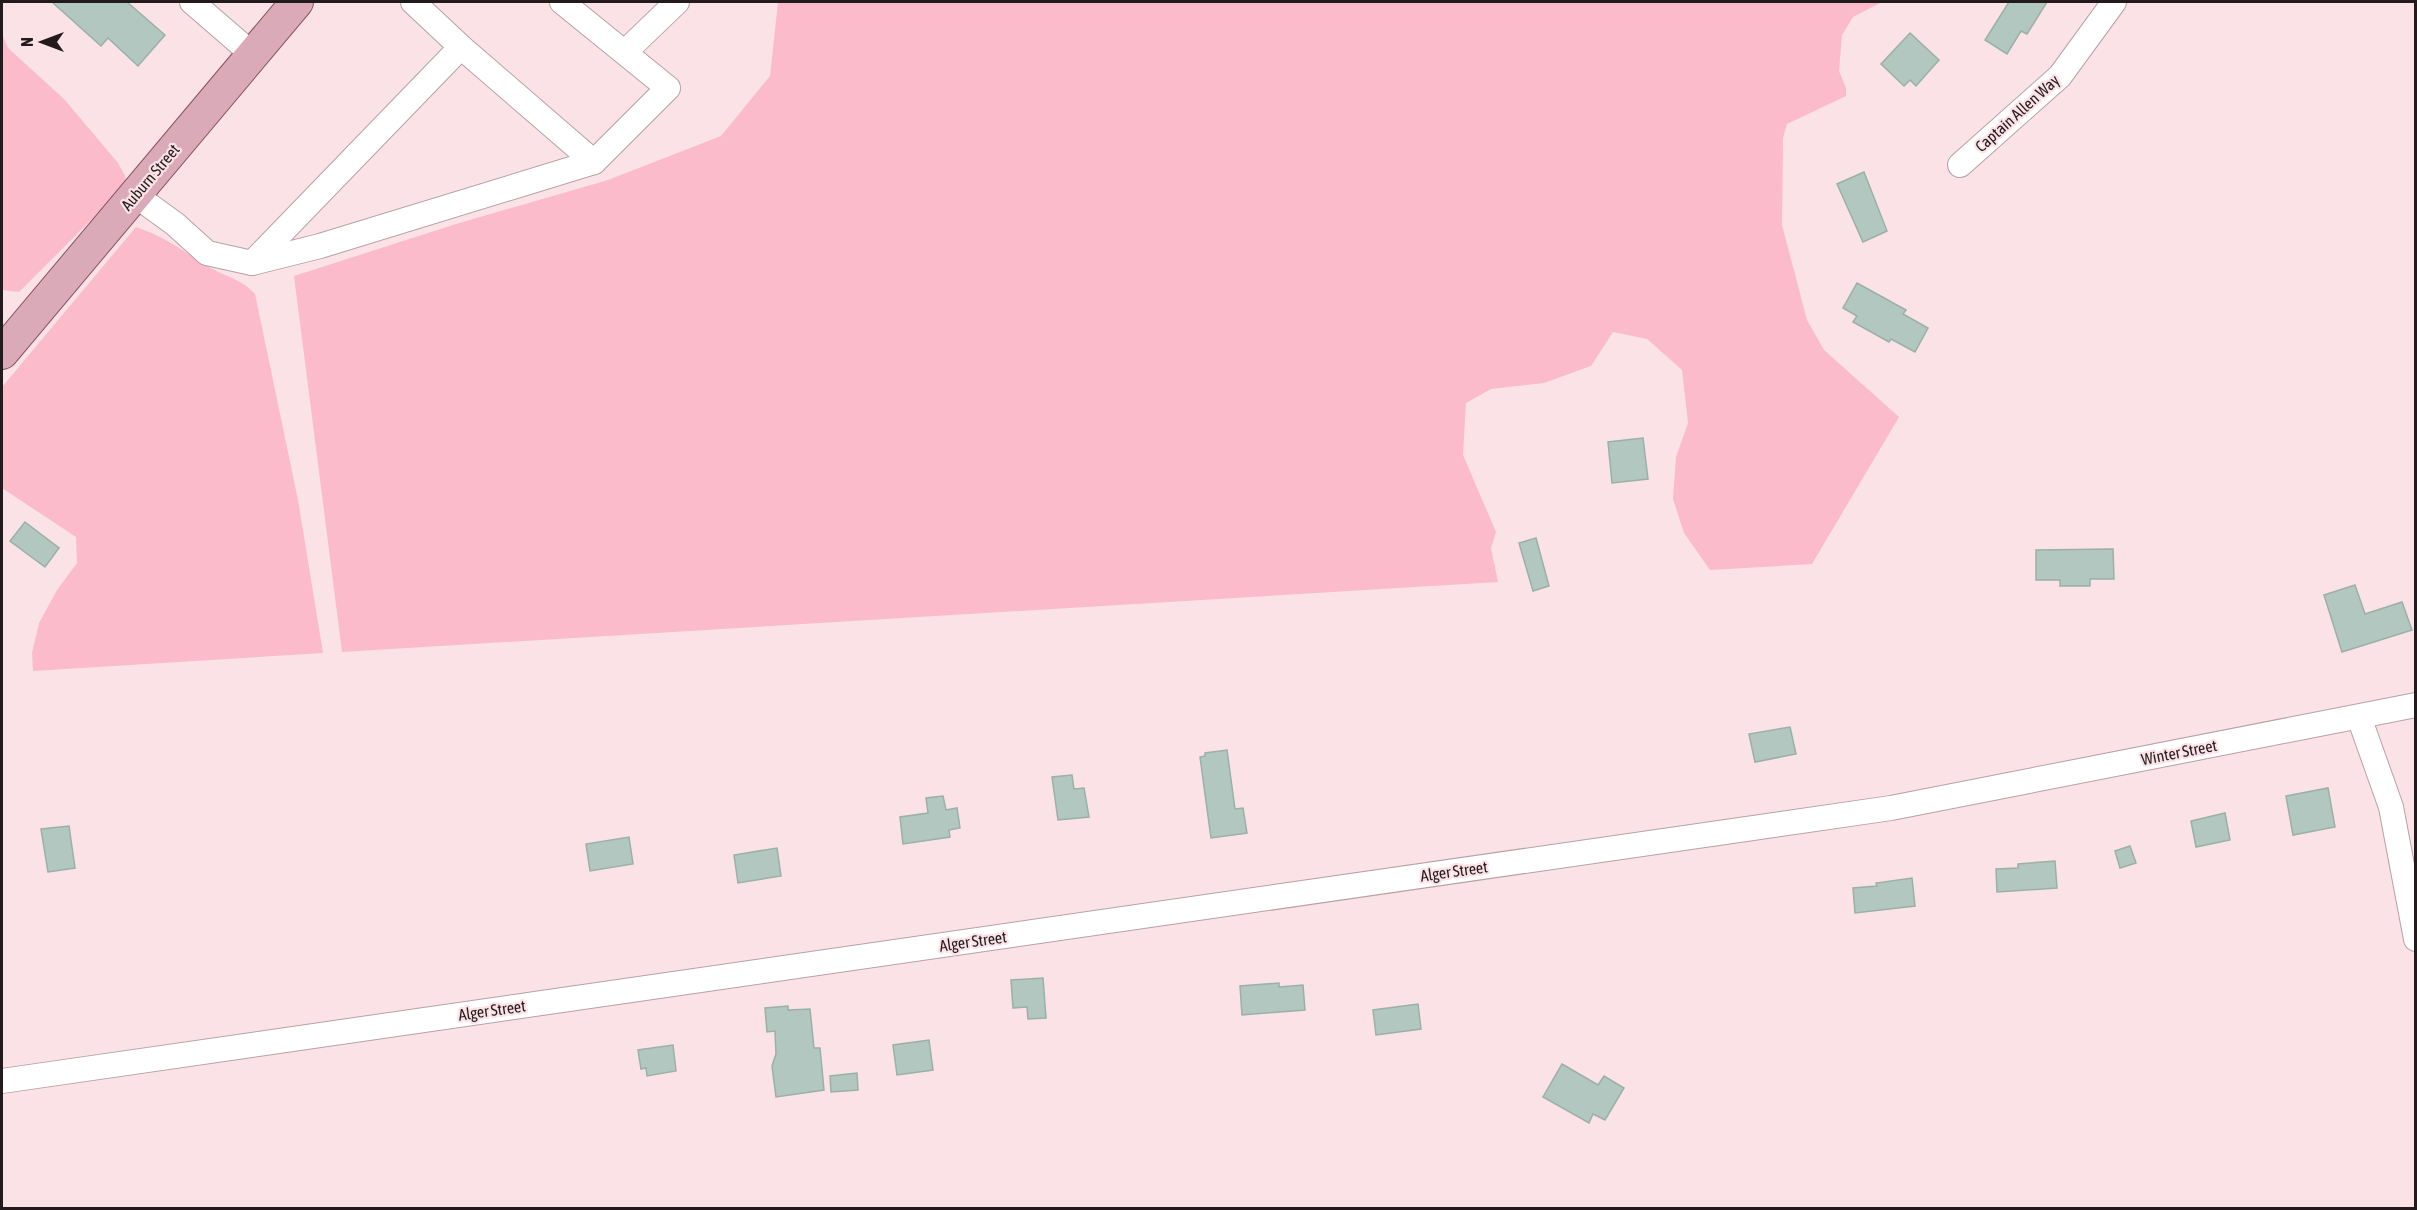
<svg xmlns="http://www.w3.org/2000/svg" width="2417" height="1210" viewBox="0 0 2417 1210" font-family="'Asap Condensed',sans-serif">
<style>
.green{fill:#fbbbcb}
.building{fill:#b1c7bf;stroke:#9ab0a8;stroke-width:1.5}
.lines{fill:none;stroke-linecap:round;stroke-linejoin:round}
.minor-casing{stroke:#b7a1a6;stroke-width:26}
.major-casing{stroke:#8a5362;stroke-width:34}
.minor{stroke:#fff;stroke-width:24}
.major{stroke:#daaab8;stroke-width:32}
.labels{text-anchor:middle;stroke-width:4.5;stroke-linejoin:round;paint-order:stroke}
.street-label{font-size:16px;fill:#221a1c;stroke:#fae2e7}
</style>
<rect width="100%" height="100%" fill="#fae2e7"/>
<g class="green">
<polygon points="778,2 1882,2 1853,17 1842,35 1839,71 1846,88 1846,96 1787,124 1783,138 1782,225 1807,320 1824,350 1899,417 1812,564 1710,570 1684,533 1673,499 1676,457 1688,423 1682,370 1647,339 1613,332 1591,366 1544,383 1491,389 1466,403 1463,455 1496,532 1491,548 1498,582 342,652 294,276 456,224 608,180 721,136 770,76"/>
<polygon points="2,34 8,48 64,99 118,163 125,176 126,185 19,292 2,290"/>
<path d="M136,227c30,10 48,25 75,41 16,9 32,12 44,26l43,206 25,153 -290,18 -1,-18 7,-30 18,-33 20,-27 -1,-26 -74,-49v-101z"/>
</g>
<g class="building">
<polygon points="52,2 127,2 165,35 138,66 108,38 101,46"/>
<polygon points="2009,2 2047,2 2027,34 2021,31 2007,54 1985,40"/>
<polygon points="1910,33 1939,60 1916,86 1910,80 1904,86 1881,64"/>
<polygon points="1864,172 1887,231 1863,242 1837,184"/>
<polygon points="1857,283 1906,310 1903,314 1928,328 1915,352 1891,339 1889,342 1853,322 1857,316 1843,308"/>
<polygon points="1643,438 1648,479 1612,483 1608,442"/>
<polygon points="25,522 59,548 45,567 10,541"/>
<polygon points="1536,538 1549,586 1533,591 1519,543"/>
<polygon points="2113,549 2114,579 2090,579 2090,586 2060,586 2060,580 2036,580 2036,550"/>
<polygon points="2355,585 2365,614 2402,602 2412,630 2342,652 2324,595"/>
<polygon points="1790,727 1796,754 1755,762 1749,734"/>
<polygon points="1227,750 1235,809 1243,808 1247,833 1211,838 1200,757 1205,756 1205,753"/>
<polygon points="1072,775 1074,789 1084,788 1089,817 1058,820 1052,777"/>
<polygon points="2328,788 2335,827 2293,835 2286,796"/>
<polygon points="943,796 946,810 957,808 960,828 949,830 950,837 903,844 900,817 928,813 926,798"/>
<polygon points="2225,813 2230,840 2196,847 2191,821"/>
<polygon points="69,826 75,868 48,872 41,829"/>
<polygon points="629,837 633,864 590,871 586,844"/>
<polygon points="2130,846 2136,863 2120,868 2115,851"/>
<polygon points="777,848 781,876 738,883 734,855"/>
<polygon points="2055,861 2057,888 1997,892 1996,869 2018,868 2018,864"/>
<polygon points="1912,878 1915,906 1855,913 1853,888 1877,886 1876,883"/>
<polygon points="1043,978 1046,1018 1028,1019 1027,1007 1013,1008 1011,980"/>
<polygon points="1279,983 1279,987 1303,985 1305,1010 1242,1015 1240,986"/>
<polygon points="1418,1004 1421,1029 1376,1035 1373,1010"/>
<polygon points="788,1006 788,1010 810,1009 814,1048 820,1048 824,1090 776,1097 772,1066 776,1054 775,1031 767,1032 765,1008"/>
<polygon points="929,1040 933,1070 897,1075 893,1045"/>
<polygon points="673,1045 676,1071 647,1076 646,1068 641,1069 638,1050"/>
<polygon points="1562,1064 1598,1085 1604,1076 1624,1088 1605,1120 1593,1114 1589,1123 1543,1097"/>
<polygon points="857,1073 858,1090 831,1092 830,1076"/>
</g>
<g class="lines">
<defs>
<g id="minor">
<polyline points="192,2 252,54"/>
<polyline points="413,2 461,47"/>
<polyline points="626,51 677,2"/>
<polyline points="1960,165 2060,76 2114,2"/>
<polyline points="135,195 175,224 207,253 252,263 320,246 594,162 668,88 562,2"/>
<polyline points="252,263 461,47 594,162"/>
<polyline points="2359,717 2391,807 2416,939"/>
<polyline points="2,1081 1891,808 2416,705"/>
</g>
<polyline id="major" points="2,353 297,2"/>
</defs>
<use href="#minor" class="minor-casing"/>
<use href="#major" class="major-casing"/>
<use href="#minor" class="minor"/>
<use href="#major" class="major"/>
</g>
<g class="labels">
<g class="street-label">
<text transform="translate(2017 113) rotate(-42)" y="6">Captain Allen Way</text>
<text transform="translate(150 177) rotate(-50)" y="6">Auburn Street</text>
<text transform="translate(2179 752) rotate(-11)" y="6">Winter Street</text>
<text transform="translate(1454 871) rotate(-8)" y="6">Alger Street</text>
<text transform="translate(973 941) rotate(-8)" y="6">Alger Street</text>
<text transform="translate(492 1010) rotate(-8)" y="6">Alger Street</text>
</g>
</g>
<rect width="2417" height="1210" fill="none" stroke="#221a1c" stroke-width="6"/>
<g transform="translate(42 42) rotate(270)" stroke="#fae2e7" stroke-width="4.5" paint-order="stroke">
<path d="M0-4.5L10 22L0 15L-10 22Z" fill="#221a1c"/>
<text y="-9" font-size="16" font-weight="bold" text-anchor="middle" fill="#221a1c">N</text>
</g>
</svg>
